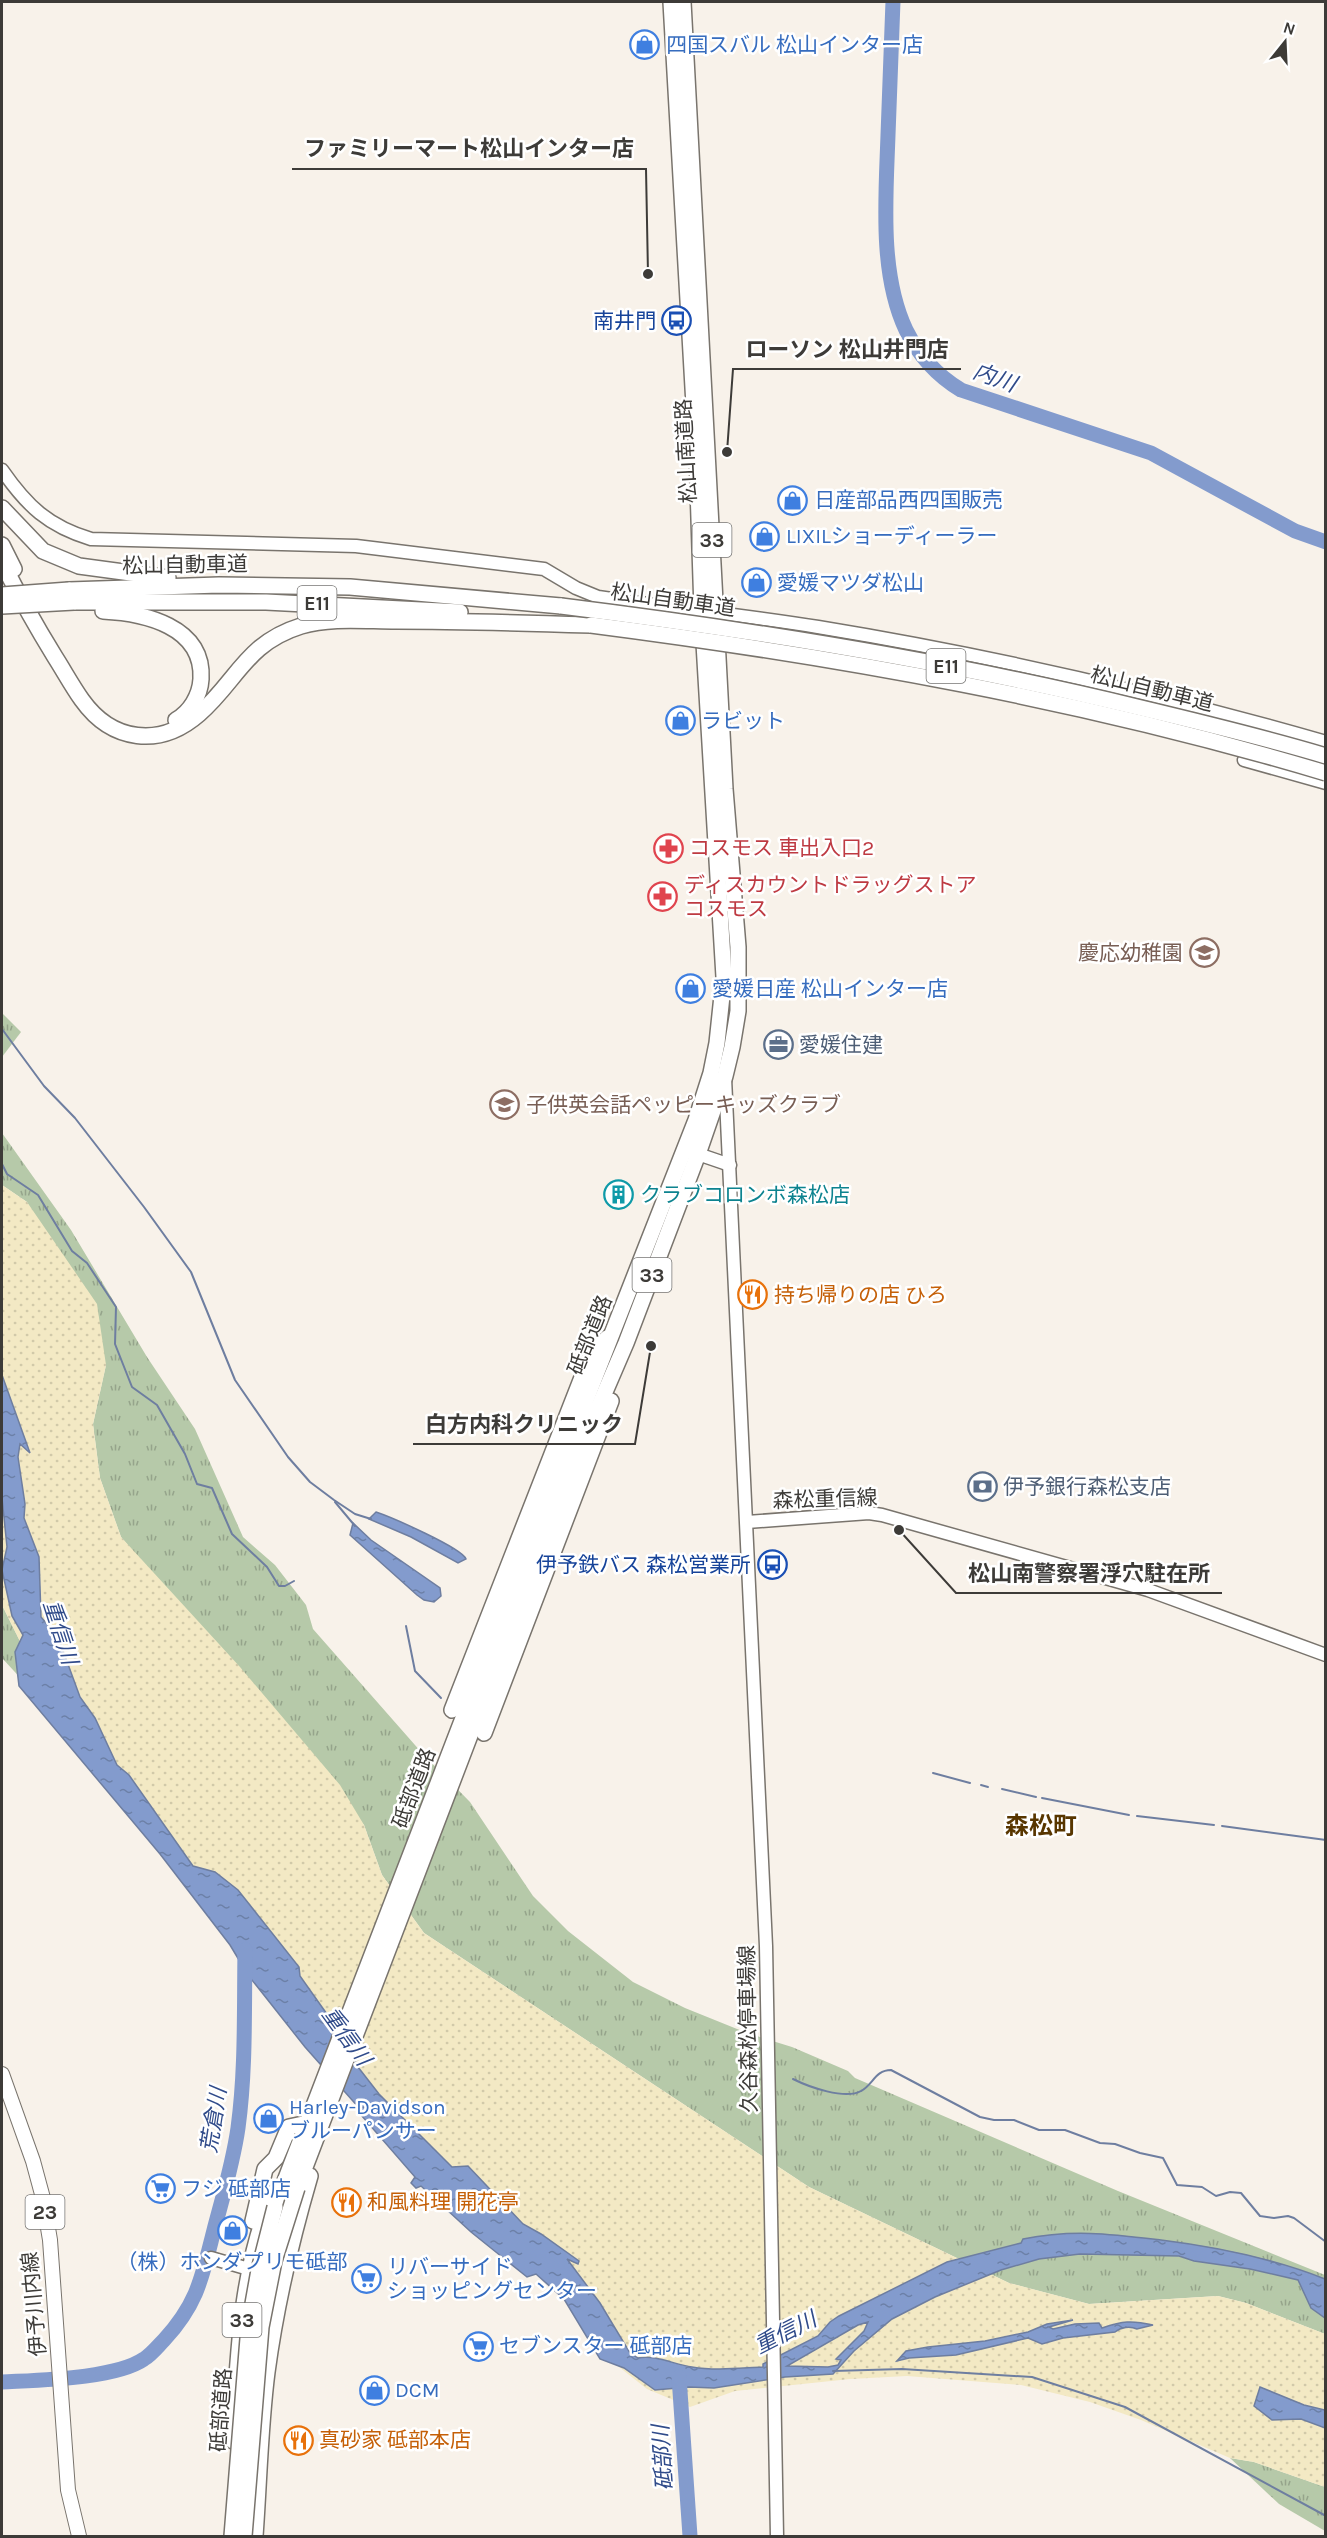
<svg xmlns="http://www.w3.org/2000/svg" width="1327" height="2538" viewBox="0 0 1327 2538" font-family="Karla,'Noto Sans JP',sans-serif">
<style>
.grass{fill:url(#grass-tufts)}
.sand{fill:url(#sand-dots)}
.water{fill:url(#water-ripples);stroke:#6e7ea0;stroke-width:1.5;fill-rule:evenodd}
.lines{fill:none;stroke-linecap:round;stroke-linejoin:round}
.stream{stroke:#6e7ea0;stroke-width:2}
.river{stroke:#839bcd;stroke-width:15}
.secondary-casing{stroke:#79746d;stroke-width:15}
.primary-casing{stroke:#79746d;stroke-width:16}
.highway-casing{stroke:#79746d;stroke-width:18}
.secondary{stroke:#fff;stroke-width:12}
.primary{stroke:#fff;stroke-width:14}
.highway{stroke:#fff;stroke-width:15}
.highway-bridge-casing{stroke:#79746d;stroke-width:18;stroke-linecap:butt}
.highway-bridge{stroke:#fff;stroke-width:15}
.labels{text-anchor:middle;stroke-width:5;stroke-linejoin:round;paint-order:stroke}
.shield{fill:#fff;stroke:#777674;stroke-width:1.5}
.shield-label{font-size:20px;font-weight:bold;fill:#3d3b38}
.shop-label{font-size:21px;fill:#366cbe;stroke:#fff;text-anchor:start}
.transit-label{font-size:21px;fill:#164399;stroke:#fff;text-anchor:end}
.street-label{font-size:21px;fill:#3d3b38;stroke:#fff}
.health-label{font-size:21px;fill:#be3a42;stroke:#fff;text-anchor:start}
.education-label{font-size:21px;fill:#785e54;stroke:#fff;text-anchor:end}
.service-label{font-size:21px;fill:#4e5e75;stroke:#fff;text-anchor:start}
.culture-label{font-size:21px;fill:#0d838f;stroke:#fff;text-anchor:start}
.food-label{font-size:21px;fill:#c56008;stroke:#fff;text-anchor:start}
.water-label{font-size:22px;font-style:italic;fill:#304b8a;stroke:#fff}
.quarter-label{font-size:24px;font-weight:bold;fill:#583600;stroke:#fff}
.leader{fill:none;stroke:#3d3b38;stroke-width:2}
.callout-dot{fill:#3d3b38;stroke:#fff;stroke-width:2}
.callout-label{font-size:22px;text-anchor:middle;font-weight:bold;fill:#3d3b38;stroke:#fff;stroke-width:5;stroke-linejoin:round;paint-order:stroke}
</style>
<defs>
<pattern id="grass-tufts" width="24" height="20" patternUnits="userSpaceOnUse" patternTransform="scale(1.5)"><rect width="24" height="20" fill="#b6c9a9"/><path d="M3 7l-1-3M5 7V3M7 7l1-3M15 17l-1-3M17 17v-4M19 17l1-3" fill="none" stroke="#95a48b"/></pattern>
<pattern id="sand-dots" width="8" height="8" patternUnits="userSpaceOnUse" patternTransform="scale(1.5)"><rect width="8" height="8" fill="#f3e9c4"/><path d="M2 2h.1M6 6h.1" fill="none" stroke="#d1c9a9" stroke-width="1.8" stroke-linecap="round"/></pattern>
<pattern id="water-ripples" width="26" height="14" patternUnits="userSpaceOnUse" patternTransform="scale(1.5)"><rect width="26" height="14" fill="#839bcd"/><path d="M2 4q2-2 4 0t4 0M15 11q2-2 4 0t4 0" fill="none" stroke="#6c80a7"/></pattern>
</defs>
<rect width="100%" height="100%" fill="#f8f2ea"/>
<g class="grass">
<polygon points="2,1013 21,1032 2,1057"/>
<polygon points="2,1133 71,1230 147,1357 195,1429 243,1537 275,1565 306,1605 313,1629 422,1753 470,1802 533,1896 568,1931 633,1982 685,2008 747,2033 792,2047 848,2071 855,2078 1118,2191 1325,2275 1325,2334 1246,2303 1218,2296 1089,2304 1009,2283 809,2187 424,1933 382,1875 364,1825 121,1537 100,1478 93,1424 106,1365 27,1202 2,1185"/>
<polygon points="2,1605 59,1720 2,1658"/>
<polygon points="1230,2458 1254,2462 1325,2487 1325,2531 1279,2504"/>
</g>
<polygon class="sand" points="2,1185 27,1202 97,1304 106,1365 93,1424 100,1478 121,1537 240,1667 340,1785 364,1825 382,1875 424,1933 809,2187 1009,2283 1089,2304 1218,2296 1246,2303 1325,2334 1325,2487 1254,2462 1230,2458 1141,2420 1090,2402 1021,2385 907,2376 850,2379 735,2391 690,2407 647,2389 614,2363 564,2290 478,2223 59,1720 2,1605"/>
<g class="water">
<path d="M2,1375l28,78 -10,-9 -2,13 7,47 -1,14 15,39 2,60 17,20 22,60 15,21 22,47 12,10 64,91 22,6 23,18 61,77 1,9 29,41 29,50 21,27 73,73 16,-1 55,58 18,10 38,27 -1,3 -11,-5 33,44 30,50 8,5c17,-4 37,7 54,9 24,4 48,1 71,0v-3l55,-28 12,-14 9,-6 108,-54 74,-19 2,-4c50,-10 88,-5 138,1 57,7 111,18 164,39v39l-14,-10 -13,-28 -48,-11 -56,-8 -15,-5 -99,-2 -41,5 -38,11 -66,27 -43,22 -38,32 -21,23 -48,3 -71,11 -25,-1 -34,3 -31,-22 -24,-9 -36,-60 -28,-25 -9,3 -56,-45 -50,-46 -5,2 -5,-5 4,-6 -54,-62 -1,-6 -55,-62 -57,-72 -18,-30 -70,-91 -141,-168 -4,-34 8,-17 -11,-19 -10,-46 5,-23 -5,-49zM868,2322l-4,9 -28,28 5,1 -3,5 -10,2 -41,-1 71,-41z"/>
<path d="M376,1512c15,5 86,36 90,47l-8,4 -47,-26 -42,-18z"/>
<polygon points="353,1523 371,1540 440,1588 441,1596 434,1602 424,1600 417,1595 350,1535"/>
<path d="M1073,2320l-24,7 4,2 22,-5 24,-1 3,5c21,-7 29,-8 51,-3l-16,4c-7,-3 -16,-2 -22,3l-52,6 -21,6 -14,-6 -72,17 -47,3 -12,3 9,-10 22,-4 57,-6 43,-9 19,-8z"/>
<polygon points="1260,2387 1304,2405 1325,2410 1325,2428 1301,2419 1272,2420 1254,2406"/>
</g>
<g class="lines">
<g class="stream">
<polyline points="2,1029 44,1086 75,1118 144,1207 191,1272 235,1380 288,1457 310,1482 334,1500 355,1514 371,1519"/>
<polyline points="2,1164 7,1174 38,1195 72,1251 87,1263 116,1307 115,1344 132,1387 157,1405 185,1454 197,1484 212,1488 232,1534 267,1567 279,1586 285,1586 294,1581"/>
<polyline points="335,1502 355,1526"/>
<polyline points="406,1626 415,1671 441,1698"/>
<polyline points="933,1773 970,1783"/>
<polyline points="981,1785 988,1787"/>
<polyline points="1002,1789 1036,1797"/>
<polyline points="1042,1798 1129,1815"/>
<polyline points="1137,1816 1214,1825"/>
<polyline points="1222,1826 1326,1840"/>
<path d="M793,2079c16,8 52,21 68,12 12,-6 14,-21 30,-21l89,47 14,3h20l25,10h26l35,13 15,1 25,9 23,5 14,27 25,2 14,9 14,-4 11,1 19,23 14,2 14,-2 6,2 32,24"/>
<polyline points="833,2371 902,2369 1032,2377 1125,2407 1326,2516"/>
</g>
<g class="river">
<path d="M893,2c-2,44 -3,88 -5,133 -2,61 -9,138 18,195 13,26 30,45 55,60l190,63 144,78 31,11"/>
<polyline points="679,2377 690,2536"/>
<path d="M2,2382c36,-2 113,-3 142,-23 8,-5 14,-13 20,-19 34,-37 38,-63 50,-110 9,-34 19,-67 24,-102 8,-59 6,-118 7,-178"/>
</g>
<defs>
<g id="secondary">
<path d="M2,470c25,36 46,56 89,69l265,7 188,23 32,19 22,9c73,11 147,18 220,30 171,28 341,67 508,115"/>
<polyline points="1244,760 1326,783"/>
<polyline points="725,1078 766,1946 777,2536"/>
<polyline points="692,1152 730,1165"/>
<polyline points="747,1522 869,1513 882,1515 1148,1590 1326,1655"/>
<polyline points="211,2258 242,2267"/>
</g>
<polyline id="primary" points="2,2074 33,2161 43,2198 50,2240 68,2490 79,2536"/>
<g id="highway">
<polyline points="2,508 43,551 79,566 168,578"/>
<polyline points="2,545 14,569"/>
<path d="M2,562c16,32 34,64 53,95 9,14 17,29 27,43 30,42 78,48 117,14 38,-33 47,-71 102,-88 30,-9 64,-5 95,-5 65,0 130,2 195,4"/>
<polyline points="69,590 219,585 350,587 561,606"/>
<polyline points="74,602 266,602 460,612"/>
<path d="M103,611c41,2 101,15 98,68 -1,17 -11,33 -25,41"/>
<polyline points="452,1710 590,1357 607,1338"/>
<polyline points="484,1733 611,1401"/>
<polyline points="297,2188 571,1471 626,1343 698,1154 725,1076 732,1047 738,1011 738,947 725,789 683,2"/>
<polyline points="275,2207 560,1466 696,1120 711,1073 717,1043 724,977 702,610 697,458 671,2"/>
<polyline points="253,2221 265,2169 276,2158 289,2127 303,2124"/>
<path d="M233,2441c5,-83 7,-170 40,-248"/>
<path d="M255,2536c4,-54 5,-110 12,-164 9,-67 24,-131 43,-196"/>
</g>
</defs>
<use href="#secondary" class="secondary-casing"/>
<use href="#primary" class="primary-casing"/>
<use href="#highway" class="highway-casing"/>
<use href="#secondary" class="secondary"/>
<use href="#primary" class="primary"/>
<use href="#highway" class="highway"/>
<defs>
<g id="highway-bridge">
<polyline points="2,595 69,590"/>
<polyline points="2,606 74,602"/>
<path d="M561,606c193,24 387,55 576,101 63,15 126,30 189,49"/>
<path d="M591,625c248,32 495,76 735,148"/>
<polyline points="232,2536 249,2326 259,2270 275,2207"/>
<polyline points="244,2536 261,2327 274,2261 297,2188"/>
</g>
</defs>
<use href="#highway-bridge" class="highway-bridge-casing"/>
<use href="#highway-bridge" class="highway-bridge"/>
</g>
<defs>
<symbol id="shop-ring" viewBox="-11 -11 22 22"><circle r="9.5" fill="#fff" stroke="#3f7fe0" stroke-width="1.5"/><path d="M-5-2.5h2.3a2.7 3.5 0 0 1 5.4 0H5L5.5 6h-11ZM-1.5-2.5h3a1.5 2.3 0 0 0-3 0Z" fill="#3f7fe0"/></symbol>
<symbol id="bus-ring" viewBox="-11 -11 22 22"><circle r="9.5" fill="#fff" stroke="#1a4fb4" stroke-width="1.5"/><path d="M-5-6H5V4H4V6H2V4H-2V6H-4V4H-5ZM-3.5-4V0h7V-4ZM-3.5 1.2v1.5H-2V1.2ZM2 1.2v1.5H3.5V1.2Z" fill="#1a4fb4"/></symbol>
<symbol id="pharmacy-ring" viewBox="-11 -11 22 22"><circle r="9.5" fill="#fff" stroke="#e0444e" stroke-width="1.5"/><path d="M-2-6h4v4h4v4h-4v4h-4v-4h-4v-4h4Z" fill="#e0444e"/></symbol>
<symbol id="school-ring" viewBox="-11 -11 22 22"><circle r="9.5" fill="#fff" stroke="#8d6e63" stroke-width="1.5"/><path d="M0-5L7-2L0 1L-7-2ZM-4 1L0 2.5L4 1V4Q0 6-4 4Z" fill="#8d6e63"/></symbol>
<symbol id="office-ring" viewBox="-11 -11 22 22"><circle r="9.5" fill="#fff" stroke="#5c6f8a" stroke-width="1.5"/><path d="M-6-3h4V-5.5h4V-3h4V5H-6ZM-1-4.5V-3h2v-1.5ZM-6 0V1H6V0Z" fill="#5c6f8a"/></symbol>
<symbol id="building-ring" viewBox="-11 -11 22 22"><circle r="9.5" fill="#fff" stroke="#0f9aa8" stroke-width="1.5"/><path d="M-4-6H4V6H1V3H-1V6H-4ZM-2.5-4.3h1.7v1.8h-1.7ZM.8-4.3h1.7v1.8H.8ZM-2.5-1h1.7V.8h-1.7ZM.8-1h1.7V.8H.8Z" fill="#0f9aa8"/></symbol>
<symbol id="restaurant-ring" viewBox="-11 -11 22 22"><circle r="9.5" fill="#fff" stroke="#e8710a" stroke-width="1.5"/><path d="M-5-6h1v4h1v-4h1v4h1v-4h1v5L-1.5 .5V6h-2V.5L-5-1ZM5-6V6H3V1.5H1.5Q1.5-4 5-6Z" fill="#e8710a"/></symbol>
<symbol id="bank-ring" viewBox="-11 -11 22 22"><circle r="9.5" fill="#fff" stroke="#5c6f8a" stroke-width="1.5"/><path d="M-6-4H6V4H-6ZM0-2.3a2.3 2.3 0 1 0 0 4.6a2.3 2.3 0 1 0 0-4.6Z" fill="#5c6f8a"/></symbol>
<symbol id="supermarket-ring" viewBox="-11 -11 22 22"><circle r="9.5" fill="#fff" stroke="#3f7fe0" stroke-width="1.5"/><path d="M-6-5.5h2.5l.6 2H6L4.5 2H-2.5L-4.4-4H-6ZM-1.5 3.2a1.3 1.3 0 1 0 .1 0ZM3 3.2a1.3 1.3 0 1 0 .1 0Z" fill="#3f7fe0"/></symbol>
</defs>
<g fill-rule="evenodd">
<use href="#shop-ring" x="628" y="28" width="33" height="33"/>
<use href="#bus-ring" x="660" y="304" width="33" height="33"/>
<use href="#shop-ring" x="776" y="484" width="33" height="33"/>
<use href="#shop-ring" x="748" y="520" width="33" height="33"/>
<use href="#shop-ring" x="740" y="566" width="33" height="33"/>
<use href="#shop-ring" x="664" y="704" width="33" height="33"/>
<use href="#pharmacy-ring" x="652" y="832" width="33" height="33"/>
<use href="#pharmacy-ring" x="646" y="880" width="33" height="33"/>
<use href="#school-ring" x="1188" y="936" width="33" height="33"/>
<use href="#shop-ring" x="674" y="972" width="33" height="33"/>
<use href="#office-ring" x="762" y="1028" width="33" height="33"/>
<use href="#school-ring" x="488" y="1088" width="33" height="33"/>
<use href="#building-ring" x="602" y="1178" width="33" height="33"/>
<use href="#restaurant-ring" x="736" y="1278" width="33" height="33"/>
<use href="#bank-ring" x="966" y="1470" width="33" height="33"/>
<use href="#bus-ring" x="756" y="1548" width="33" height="33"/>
<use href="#shop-ring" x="252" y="2102" width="33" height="33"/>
<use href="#supermarket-ring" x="144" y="2172" width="33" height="33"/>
<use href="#restaurant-ring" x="330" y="2186" width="33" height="33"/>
<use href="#shop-ring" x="216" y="2214" width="33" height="33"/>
<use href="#supermarket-ring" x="350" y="2262" width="33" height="33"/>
<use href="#supermarket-ring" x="462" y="2330" width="33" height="33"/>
<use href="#shop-ring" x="358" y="2374" width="33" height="33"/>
<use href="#restaurant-ring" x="282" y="2424" width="33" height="33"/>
</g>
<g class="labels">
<g class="shield">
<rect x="692.5" y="523" width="39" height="34" rx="4.5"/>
<rect x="297.5" y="586" width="39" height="34" rx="4.5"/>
<rect x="926.5" y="649" width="39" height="34" rx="4.5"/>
<rect x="632.5" y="1258" width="39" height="34" rx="4.5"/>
<rect x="25.5" y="2195" width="39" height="34" rx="4.5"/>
<rect x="222.5" y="2303" width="39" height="34" rx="4.5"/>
</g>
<g class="shield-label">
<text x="712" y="547">33</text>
<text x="317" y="610">E11</text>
<text x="946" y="673">E11</text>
<text x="652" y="1282">33</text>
<text x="45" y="2219">23</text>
<text x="242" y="2327">33</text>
</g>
<g class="shop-label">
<text x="666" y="52">四国スバル 松山インター店</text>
<text x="814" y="507">日産部品西四国販売</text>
<text x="786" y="543">LIXILショーディーラー</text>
<text x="777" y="590">愛媛マツダ松山</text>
<text x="701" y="728">ラビット</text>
<text x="712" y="996">愛媛日産 松山インター店</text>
<text x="289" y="2114">Harley-Davidson<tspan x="289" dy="24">ブルーパンサー</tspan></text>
<text x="181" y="2196">フジ 砥部店</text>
<text x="232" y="2269" text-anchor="middle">（株）ホンダプリモ砥部</text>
<text x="387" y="2274">リバーサイド<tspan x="387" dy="24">ショッピングセンター</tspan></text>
<text x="499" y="2353">セブンスター 砥部店</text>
<text x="395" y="2397">DCM</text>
</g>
<g class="transit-label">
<text x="656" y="328">南井門</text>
<text x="751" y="1572">伊予鉄バス 森松営業所</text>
</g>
<g class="street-label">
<text transform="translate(686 451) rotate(-93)" y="7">松山南道路</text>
<text transform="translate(185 565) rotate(-1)" y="7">松山自動車道</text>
<text transform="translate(673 600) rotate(8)" y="7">松山自動車道</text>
<text transform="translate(1152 689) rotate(14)" y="7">松山自動車道</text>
<text transform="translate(590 1335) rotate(-68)" y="7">砥部道路</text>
<text transform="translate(825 1499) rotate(-2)" y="7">森松重信線</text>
<text transform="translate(414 1788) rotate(-69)" y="7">砥部道路</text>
<text transform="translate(748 2029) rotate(-91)" y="7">久谷森松停車場線</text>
<text transform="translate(34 2304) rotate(-95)" y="7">伊予川内線</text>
<text transform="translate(221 2410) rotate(-86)" y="7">砥部道路</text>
</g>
<g class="health-label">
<text x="689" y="855">コスモス 車出入口2</text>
<text x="684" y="892">ディスカウントドラッグストア<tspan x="684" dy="24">コスモス</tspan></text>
</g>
<g class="education-label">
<text x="1183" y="960">慶応幼稚園</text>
<text x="526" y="1112" text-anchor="start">子供英会話ペッピーキッズクラブ</text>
</g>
<g class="service-label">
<text x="799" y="1052">愛媛住建</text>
<text x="1003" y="1494">伊予銀行森松支店</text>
</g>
<g class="culture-label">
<text x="640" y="1202">クラブコロンボ森松店</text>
</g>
<g class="food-label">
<text x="774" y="1302">持ち帰りの店 ひろ</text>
<text x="367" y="2209">和風料理 開花亭</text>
<text x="319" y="2447">真砂家 砥部本店</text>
</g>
<g class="water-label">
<text transform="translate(995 377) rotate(20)" y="8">内川</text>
<text transform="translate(61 1632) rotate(72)" y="8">重信川</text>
<text transform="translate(347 2036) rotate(54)" y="8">重信川</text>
<text transform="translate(213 2120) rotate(-81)" y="8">荒倉川</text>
<text transform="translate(785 2332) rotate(-27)" y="8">重信川</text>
<text transform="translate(662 2458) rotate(-94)" y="8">砥部川</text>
</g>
<g class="quarter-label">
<text x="1041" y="1834">森松町</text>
</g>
</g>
<path class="leader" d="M648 274L646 169H292M727 452L733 369H961M651 1346L635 1444H413M899 1530L956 1593H1222"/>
<g class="callout-dot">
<circle cx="648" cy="274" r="6"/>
<circle cx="727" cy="452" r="6"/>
<circle cx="651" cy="1346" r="6"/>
<circle cx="899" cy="1530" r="6"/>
</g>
<g class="callout-label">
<text x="469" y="156">ファミリーマート松山インター店</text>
<text x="847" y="357">ローソン 松山井門店</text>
<text x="524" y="1432">白方内科クリニック</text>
<text x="1089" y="1581">松山南警察署浮穴駐在所</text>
</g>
<rect width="1327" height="2538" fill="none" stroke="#3d3b38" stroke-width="6"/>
<g transform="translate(1285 42) rotate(18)" stroke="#ffffff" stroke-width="4.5" paint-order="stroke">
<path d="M0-4.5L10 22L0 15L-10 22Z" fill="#3d3b38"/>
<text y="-9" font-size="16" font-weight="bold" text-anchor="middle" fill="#3d3b38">N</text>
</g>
</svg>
